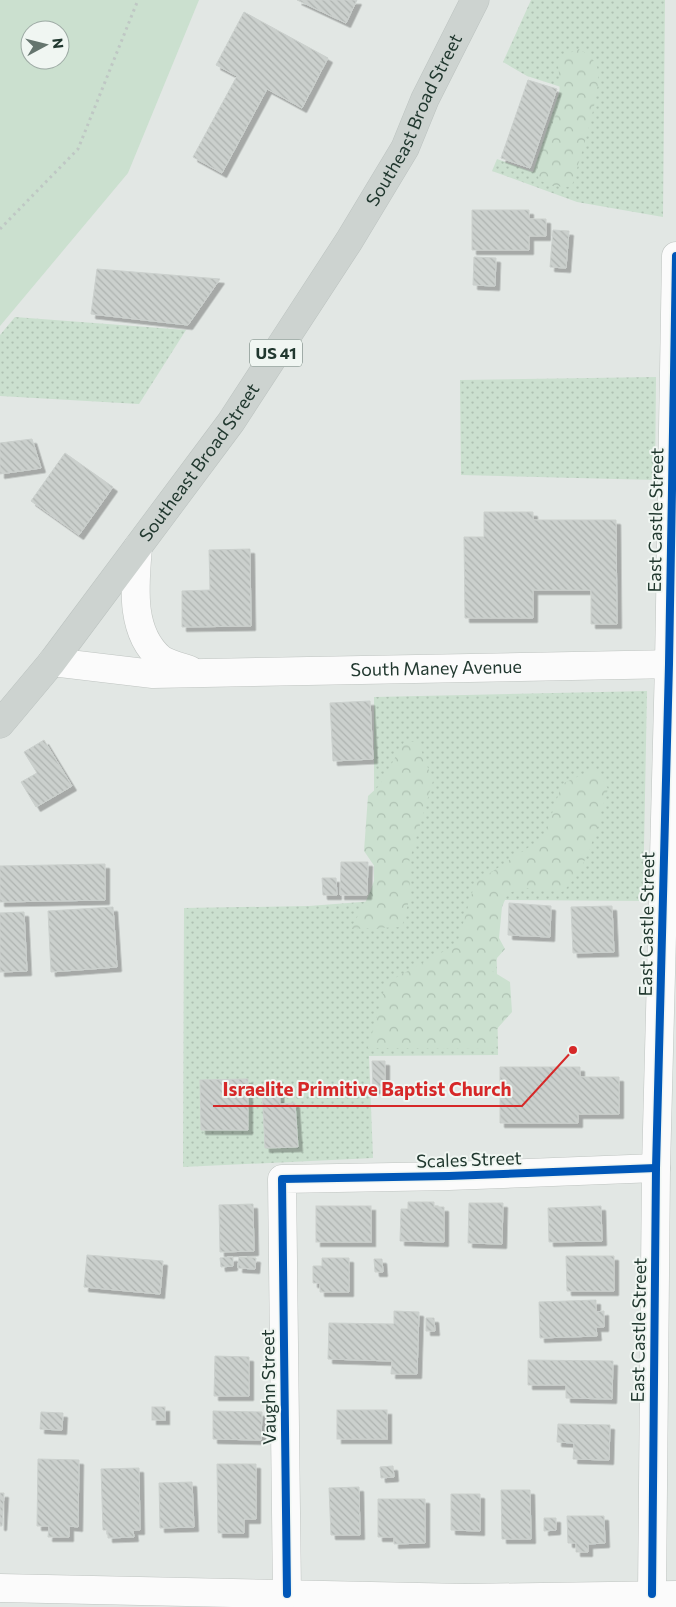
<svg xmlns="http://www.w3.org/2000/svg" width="676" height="1607" viewBox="0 0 676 1607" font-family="Commissioner,sans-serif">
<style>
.grass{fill:url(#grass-dots)}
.forest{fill:url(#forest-crowns)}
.park{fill:#cbe0cf;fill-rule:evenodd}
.building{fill:url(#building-back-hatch);stroke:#cbd0cd;filter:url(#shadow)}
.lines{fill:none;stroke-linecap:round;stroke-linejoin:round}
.street-casing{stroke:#bfc4c1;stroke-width:29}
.primary-casing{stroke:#bcc3c0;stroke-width:29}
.path{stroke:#bfc7c4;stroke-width:3;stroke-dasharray:2.5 4;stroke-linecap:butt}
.street{stroke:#fbfbfb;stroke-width:28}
.primary{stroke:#cdd3d0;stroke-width:28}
.cycleway-casing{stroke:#f0f6f2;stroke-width:11}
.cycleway{stroke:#0057b8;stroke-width:8}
.labels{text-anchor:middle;stroke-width:4;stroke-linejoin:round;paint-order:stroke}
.shield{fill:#f0f6f2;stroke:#5f716a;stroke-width:1}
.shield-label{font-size:16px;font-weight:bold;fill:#21382f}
.street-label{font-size:18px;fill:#21382f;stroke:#f0f6f2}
.leader{fill:none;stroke:#d62828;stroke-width:2}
.callout-dot{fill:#d62828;stroke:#f0f6f2;stroke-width:2}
.callout-label{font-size:19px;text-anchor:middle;font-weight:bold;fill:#d62828;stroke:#f0f6f2;stroke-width:4;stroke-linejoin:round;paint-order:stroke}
</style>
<defs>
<pattern id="grass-dots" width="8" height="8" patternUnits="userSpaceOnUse" patternTransform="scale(1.25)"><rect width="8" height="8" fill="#cbe0cf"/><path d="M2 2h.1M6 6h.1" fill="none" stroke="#aec1b2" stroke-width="1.8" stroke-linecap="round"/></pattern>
<pattern id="forest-crowns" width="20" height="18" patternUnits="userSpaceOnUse" patternTransform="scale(1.25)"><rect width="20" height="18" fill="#cbe0cf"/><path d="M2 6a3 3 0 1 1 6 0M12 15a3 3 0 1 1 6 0" fill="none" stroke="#aec1b2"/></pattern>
<pattern id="building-back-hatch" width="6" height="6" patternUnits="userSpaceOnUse" patternTransform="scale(1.25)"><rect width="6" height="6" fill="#cbd0cd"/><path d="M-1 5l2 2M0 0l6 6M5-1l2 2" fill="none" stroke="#aeb3b0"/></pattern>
<filter id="shadow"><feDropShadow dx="4.5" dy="4.5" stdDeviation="0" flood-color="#0004"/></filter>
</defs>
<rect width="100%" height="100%" fill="#e2e7e4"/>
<g class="grass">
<polygon points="531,0 665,0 663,217 577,202 492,171 497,159 533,172 561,87 527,76 503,62"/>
<polygon points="15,317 186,330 139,404 0,396 0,335"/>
<polygon points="656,377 655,480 461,475 460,380"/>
<polygon points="647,691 643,901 496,900 498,1055 369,1056 373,1158 183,1167 184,908 309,906 374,901 374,697"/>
</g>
<g class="forest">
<path d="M578,49c8,4 15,8 19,18 7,20 -19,97 -25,120l-20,-1 -13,-6c-6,-22 13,-48 18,-70 4,-16 3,-35 0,-51z"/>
<path d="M404,742h14l15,39 -24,81 1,34 -8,31 -52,2c12,-19 22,-37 27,-59l-13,-19 4,-55 11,-10z"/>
<path d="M596,768l12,21c-11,34 -18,79 -46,103l-37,-4 -17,5 -6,14 -3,31 6,11 -8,9 -5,13 18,11 2,30 -17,19 -1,18 -126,-1 18,-65 71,-39 18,-61 69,-46 18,-53z"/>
</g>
<path class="park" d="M0,0h199l-71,173 -128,153zM30,30h30v30h-30z"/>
<g class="building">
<polygon points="297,0 357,0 346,23"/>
<polygon points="244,12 328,58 302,108 267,89 222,173 193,157 237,76 216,65"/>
<polygon points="528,80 557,89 530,168 501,158"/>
<polygon points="472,210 529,210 529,219 546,219 546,236 529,236 529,250 472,250"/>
<polygon points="553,230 569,231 566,268 550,267"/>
<polygon points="474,257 496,258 495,286 473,285"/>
<polygon points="97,269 220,279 188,325 91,314"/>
<polygon points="32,439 41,468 0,474 0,443"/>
<polygon points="65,453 113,487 79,535 31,501"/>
<polygon points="484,512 533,512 533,520 616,520 617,624 591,624 591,590 533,590 533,618 465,618 464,537 484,537"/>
<polygon points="250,549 251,626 182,627 182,591 210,590 209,550"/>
<polygon points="370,701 373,759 333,761 330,703"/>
<polygon points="44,740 72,786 36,807 21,782 37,773 24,752"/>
<polygon points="341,862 368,862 367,895 340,895"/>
<polygon points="105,864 105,900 0,902 0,866"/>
<polygon points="322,878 336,878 337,895 323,895"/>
<polygon points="509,903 551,906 550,937 508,935"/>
<polygon points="612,906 614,952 573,953 571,907"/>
<polygon points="113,907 117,967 51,972 48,911"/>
<polygon points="24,912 27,971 0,972 0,913"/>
<polygon points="372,1061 385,1061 385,1089 373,1089"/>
<polygon points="500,1067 580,1067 580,1077 619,1077 619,1114 578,1114 578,1123 500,1123"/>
<polygon points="248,1079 248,1130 201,1130 200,1080"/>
<polygon points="279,1087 280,1104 295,1103 298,1147 265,1148 262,1088"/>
<polygon points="408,1202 434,1202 434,1207 444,1207 444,1242 400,1241 401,1209 408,1209"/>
<polygon points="469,1203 503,1203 502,1244 468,1243"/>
<polygon points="253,1204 254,1251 220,1252 219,1205"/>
<rect x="316" y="1206" width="55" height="36"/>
<polygon points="601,1206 602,1241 549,1242 548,1208"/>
<polygon points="87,1255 163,1261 160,1294 84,1287"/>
<polygon points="566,1256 614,1256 614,1291 567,1291"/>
<polygon points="233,1257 233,1266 221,1267 220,1258"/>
<polygon points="239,1257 256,1258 255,1269 238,1268"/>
<polygon points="322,1258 349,1258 349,1292 320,1292 320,1283 313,1283 313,1266 322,1266"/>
<polygon points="374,1259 382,1259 383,1272 375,1272"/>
<polygon points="596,1300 596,1312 604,1311 604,1327 596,1327 597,1336 540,1338 539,1302"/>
<polygon points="394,1311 419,1312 417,1374 391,1374 392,1361 328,1359 329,1323 394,1324"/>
<polygon points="426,1318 434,1318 435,1331 426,1331"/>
<polygon points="215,1356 249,1357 249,1396 214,1396"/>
<polygon points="528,1360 613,1361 612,1399 566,1398 566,1385 528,1385"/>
<rect x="152" y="1407" width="13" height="13"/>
<rect x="337" y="1410" width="50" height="29"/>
<polygon points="213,1411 262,1412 261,1440 213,1439"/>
<polygon points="41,1412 63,1413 62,1430 40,1429"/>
<polygon points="558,1424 610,1425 609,1460 573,1459 574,1443 557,1442"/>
<polygon points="38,1459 79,1460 78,1527 69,1526 69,1537 48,1537 49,1526 37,1526"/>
<polygon points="217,1464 256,1464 256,1519 244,1519 244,1533 218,1533"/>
<polygon points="393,1466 394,1477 381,1478 380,1467"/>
<polygon points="139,1468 140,1530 133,1530 134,1537 108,1538 108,1530 103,1530 101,1469"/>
<polygon points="192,1482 194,1527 160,1528 159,1483"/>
<polygon points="359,1487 360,1535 331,1535 329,1488"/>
<polygon points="501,1490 530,1490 531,1539 502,1539"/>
<polygon points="0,1493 4,1493 2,1526 0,1526"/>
<polygon points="451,1494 480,1494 480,1531 451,1530"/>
<polygon points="378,1499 425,1499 425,1543 394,1544 394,1537 378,1537"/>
<polygon points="567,1516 604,1516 605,1543 588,1544 588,1552 576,1552 576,1543 568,1543"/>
<polygon points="544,1518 556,1518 556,1530 544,1531"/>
</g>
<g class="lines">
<defs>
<g id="street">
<path d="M138,547c-3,37 -9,85 23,112 8,5 20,8 29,11"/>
<path id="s1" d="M52,662l101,12 523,-10"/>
<polyline points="0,1588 465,1598 676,1595"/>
<polyline points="287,1594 282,1179 449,1176 656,1168"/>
<polyline points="652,1594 656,1168 669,664 676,256"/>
</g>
<g id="primary">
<path id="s2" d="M0,724l52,-62 179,-240 118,-181 56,-93 20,-49 50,-99"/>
</g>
</defs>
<use href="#street" class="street-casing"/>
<use href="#primary" class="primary-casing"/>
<polyline class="path" points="0,229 78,149 138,0"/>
<use href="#street" class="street"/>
<use href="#primary" class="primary"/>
<defs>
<g id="cycleway">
<polyline points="287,1594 282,1179 449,1176 656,1168"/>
<polyline points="652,1594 656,1168 669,664 676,256"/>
</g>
</defs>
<use href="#cycleway" class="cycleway-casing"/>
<use href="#cycleway" class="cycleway"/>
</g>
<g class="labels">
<rect class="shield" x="250" y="339.5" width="52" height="27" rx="4"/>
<g class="shield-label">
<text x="276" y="359">US 41</text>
</g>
<g class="street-label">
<text dy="6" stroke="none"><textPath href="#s2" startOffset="734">Southeast Broad Street</textPath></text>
<text dy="6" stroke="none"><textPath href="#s2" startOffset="329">Southeast Broad Street</textPath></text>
<text transform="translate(656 520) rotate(-89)" y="6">East Castle Street</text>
<text dy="6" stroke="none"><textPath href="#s1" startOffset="385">South Maney Avenue</textPath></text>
<text transform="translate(647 924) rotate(-89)" y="6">East Castle Street</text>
<text transform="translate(469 1160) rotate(-2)" y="6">Scales Street</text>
<text transform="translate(639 1330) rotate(-89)" y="6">East Castle Street</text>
<text transform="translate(269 1387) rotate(-91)" y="6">Vaughn Street</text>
</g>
</g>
<path class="leader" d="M573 1050L522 1106H213"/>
<circle class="callout-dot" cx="573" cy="1050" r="5"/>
<g class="callout-label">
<text x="367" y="1096">Israelite Primitive Baptist Church</text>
</g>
<g transform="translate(45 45) rotate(83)"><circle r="24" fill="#f0f6f2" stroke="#9daaa4"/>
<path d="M0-4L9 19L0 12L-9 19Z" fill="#65756e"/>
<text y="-8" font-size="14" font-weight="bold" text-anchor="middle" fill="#21382f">N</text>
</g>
</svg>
